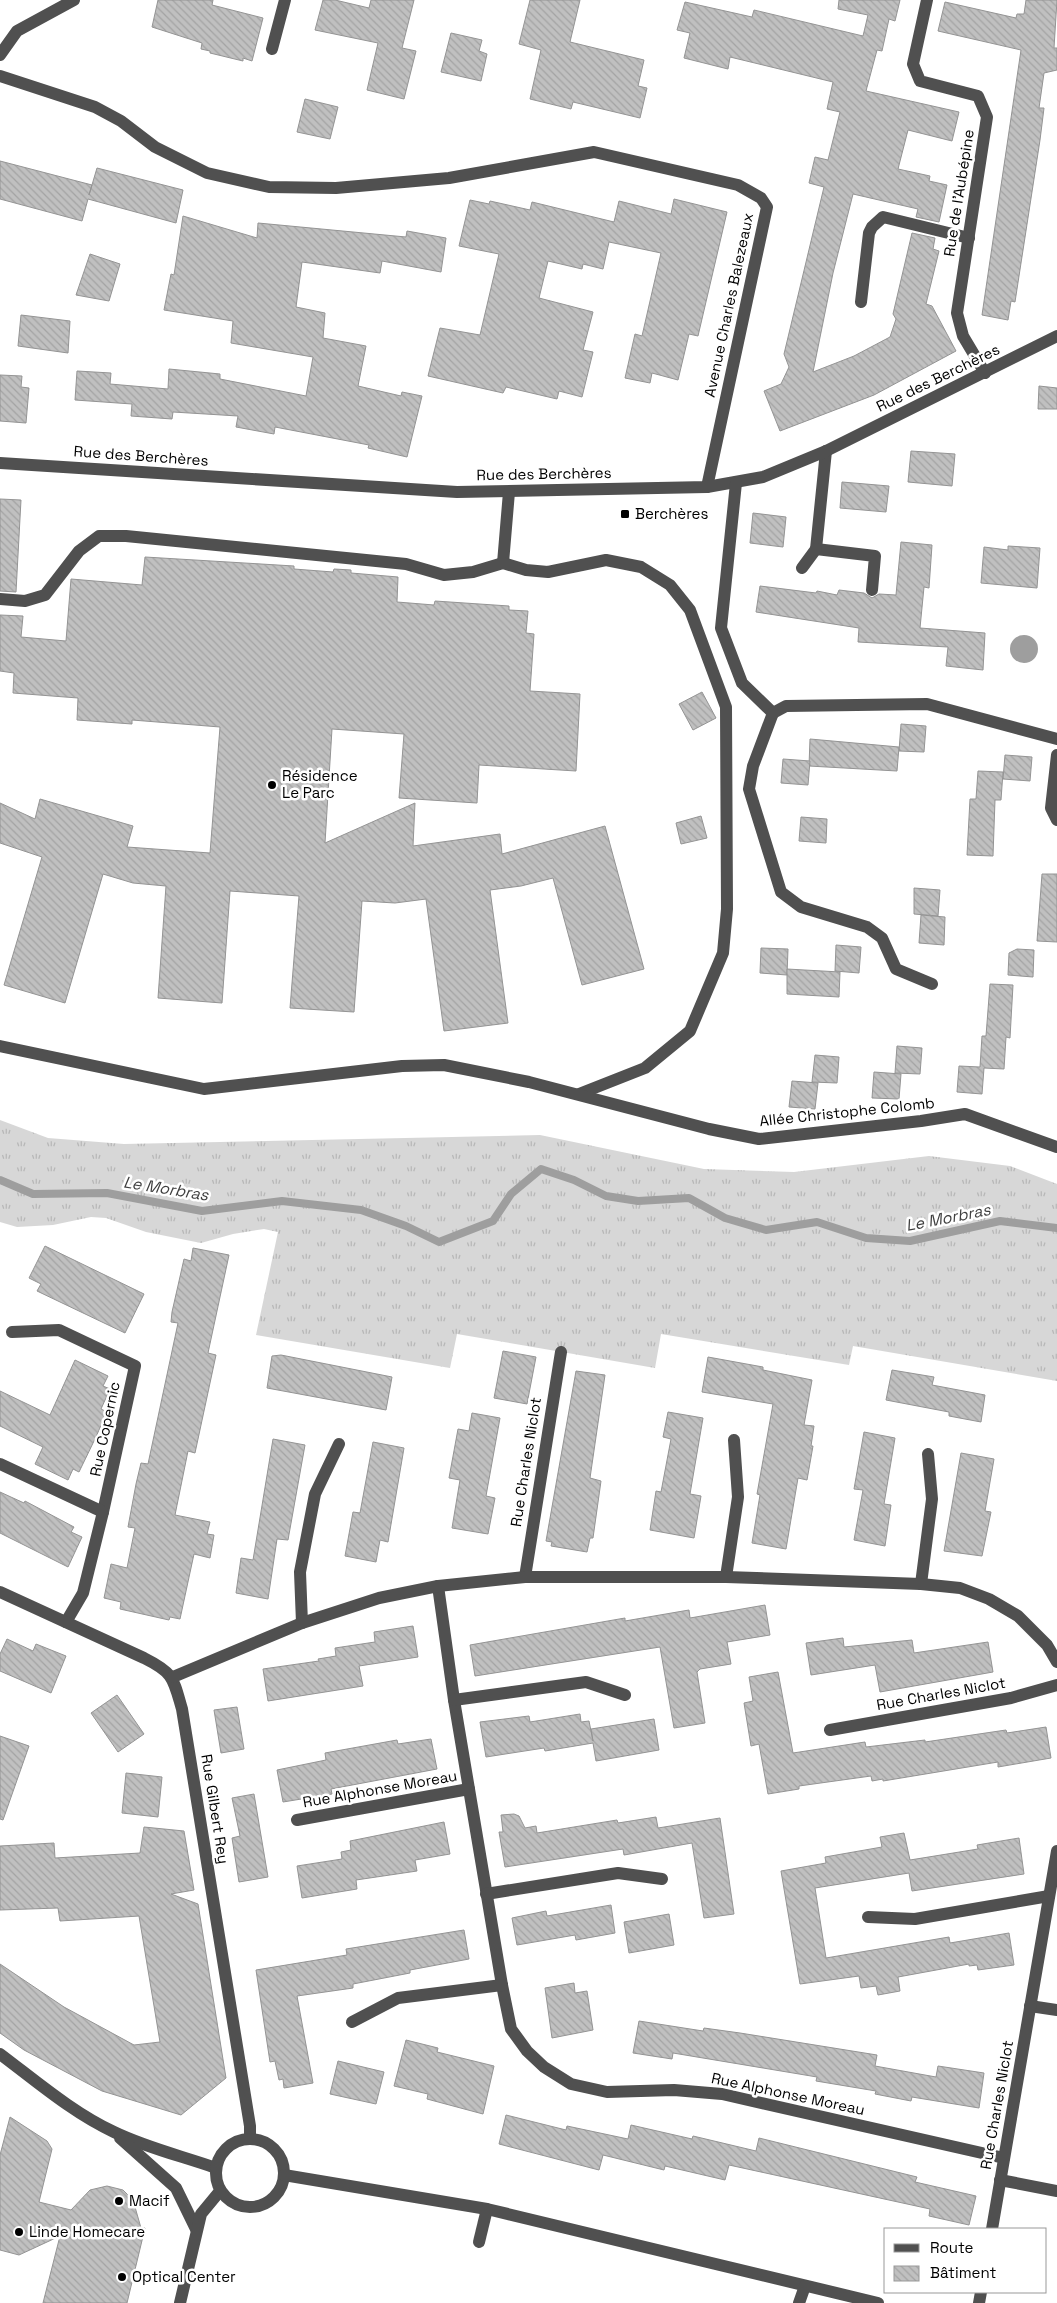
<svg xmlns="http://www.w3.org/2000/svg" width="1057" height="2303" viewBox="0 0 1057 2303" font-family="'Space Grotesk',sans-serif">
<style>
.grass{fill:url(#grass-tufts)}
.water{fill:#9e9e9e}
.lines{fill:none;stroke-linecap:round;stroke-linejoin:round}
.stream{stroke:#9e9e9e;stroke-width:8}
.building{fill:url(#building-back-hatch);stroke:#949494}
.minor{stroke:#505050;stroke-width:12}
.poi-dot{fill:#000;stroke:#fff;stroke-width:2}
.labels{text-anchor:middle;stroke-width:5;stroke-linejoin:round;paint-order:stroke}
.street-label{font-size:15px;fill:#000;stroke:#fff}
.poi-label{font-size:15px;fill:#000;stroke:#fff;text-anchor:start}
.water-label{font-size:16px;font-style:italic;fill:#3f3f3f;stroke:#fff}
</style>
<defs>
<pattern id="grass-tufts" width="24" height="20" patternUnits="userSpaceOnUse" patternTransform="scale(1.25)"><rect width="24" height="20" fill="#d7d7d7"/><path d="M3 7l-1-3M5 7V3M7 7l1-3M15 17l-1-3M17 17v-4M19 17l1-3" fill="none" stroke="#b7b7b7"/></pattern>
<pattern id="building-back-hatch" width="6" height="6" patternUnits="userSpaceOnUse" patternTransform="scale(1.25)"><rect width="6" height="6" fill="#c0c0c0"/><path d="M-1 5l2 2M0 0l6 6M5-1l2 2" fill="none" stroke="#a3a3a3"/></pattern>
</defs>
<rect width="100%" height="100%" fill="#fff"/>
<polygon class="grass" points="0,1120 48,1138 124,1144 540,1135 704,1169 794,1172 929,1156 1010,1166 1057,1184 1057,1381 853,1346 849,1365 661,1334 655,1368 457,1334 450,1368 256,1335 278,1232 264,1229 233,1234 201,1243 146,1232 106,1218 91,1217 53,1225 17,1227 0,1222"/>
<circle class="water" cx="1024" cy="649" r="14"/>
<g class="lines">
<polyline class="stream" points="0,1180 33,1194 107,1193 202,1211 282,1201 361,1210 406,1226 439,1242 493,1221 511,1194 541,1169 574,1180 606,1196 638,1201 689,1198 725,1218 766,1230 817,1222 866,1238 910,1241 1000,1221 1057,1228"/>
</g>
<g class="building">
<polygon points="158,0 213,0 212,5 263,18 252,61 243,58 243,61 210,53 210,51 201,49 202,43 152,27"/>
<polygon points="323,0 335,0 369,8 371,0 414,0 402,48 416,51 404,99 367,90 378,43 315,30"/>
<polygon points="530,0 580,0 570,42 644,60 638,86 647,88 640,118 573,102 571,109 530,99 541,50 519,44"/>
<polygon points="839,0 900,0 895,21 889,19 882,51 877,50 866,91 959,112 952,141 908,130 898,169 930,176 929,181 947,185 939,222 916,217 918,209 853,194 833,273 813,372 854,356 890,337 896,319 893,314 912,233 935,238 933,249 939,251 926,304 932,306 956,351 874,395 780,431 764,391 781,384 789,367 784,354 824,187 809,183 815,157 828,160 840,112 827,109 833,82 730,57 728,69 684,58 690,33 677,30 685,2 752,17 754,10 863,36 868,15 838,9"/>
<polygon points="1026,0 1057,0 1054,48 1057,48 1057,70 1044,73 1039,108 1044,108 1040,140 1015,302 1011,301 1008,320 982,315 1021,50 938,31 945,2 1016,18 1017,14 1024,14"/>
<polygon points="451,33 482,40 479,51 487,54 481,81 441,72"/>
<polygon points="305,99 338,107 330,139 297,132"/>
<polygon points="0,161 92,185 89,195 97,168 183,190 176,223 88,199 82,221 0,199"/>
<polygon points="674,199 727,212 698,336 689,334 678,380 652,373 650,383 625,378 635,334 642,336 661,253 609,242 603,269 583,264 582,269 548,261 539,298 593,312 583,350 593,352 582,397 559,391 557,399 506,387 503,393 428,376 440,328 480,335 499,254 459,246 470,200 489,204 490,201 530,210 532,202 614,222 619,201 671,214"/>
<polygon points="183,216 257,238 258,223 406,237 407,231 446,238 441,272 382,261 380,273 302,262 296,307 325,313 323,338 366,346 358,386 401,396 402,392 422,396 407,457 368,448 369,445 275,427 274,434 236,427 238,416 173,412 172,419 131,416 132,404 75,400 77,371 111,373 110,384 168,389 169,369 220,374 220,379 306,396 313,357 231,343 233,321 164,310 171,274 174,275"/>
<polygon points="90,254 120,264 109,301 76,295"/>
<polygon points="21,315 70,321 68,353 18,346"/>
<polygon points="0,375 22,376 21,387 29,388 26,423 0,421"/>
<polygon points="1039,386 1057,388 1057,409 1038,409"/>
<polygon points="911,451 955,454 952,486 908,482"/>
<polygon points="842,482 889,486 886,512 840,508"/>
<polygon points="0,499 21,500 16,592 0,591"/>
<polygon points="753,513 786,517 783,547 750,543"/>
<polygon points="901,542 932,545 929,588 924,587 920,628 985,633 983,670 946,666 948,647 858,642 859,628 756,612 760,586 816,593 817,591 837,595 839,590 864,593 872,598 879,594 896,595"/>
<polygon points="1008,546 1040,548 1037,588 981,583 984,547 1008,550"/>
<polygon points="145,557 294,566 294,569 333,572 334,569 351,570 351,573 398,577 397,602 434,605 435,601 509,606 509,610 528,611 526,633 534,634 530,691 580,694 576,771 479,765 477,803 399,798 404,734 332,729 325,843 415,803 413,846 500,834 502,854 605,826 644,969 582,985 553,878 521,886 490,890 508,1023 444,1031 426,899 395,903 362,901 354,1012 290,1008 299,896 230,891 222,1003 158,998 166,886 133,883 103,874 65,1003 4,985 42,857 0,843 0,803 35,819 40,799 133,826 127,847 210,853 220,727 132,720 132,724 77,720 78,698 13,693 14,673 0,671 0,615 23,616 21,637 66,641 71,579 142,585"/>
<polygon points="702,692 716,718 693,730 679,704"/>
<polygon points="901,724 926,726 924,752 899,751"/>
<polygon points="810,739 899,747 897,771 809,766"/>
<polygon points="1005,755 1032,757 1030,781 1003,779"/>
<polygon points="783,759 810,761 808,785 781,783"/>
<polygon points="978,771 1003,772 1001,800 995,800 993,856 967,855 970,799 976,799"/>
<polygon points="701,816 707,838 681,844 676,823"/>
<polygon points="801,817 827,819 826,843 799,841"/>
<polygon points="1042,874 1057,874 1057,942 1037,941"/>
<polygon points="914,888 940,890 938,916 914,914"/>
<polygon points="921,915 945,917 944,945 919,943"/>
<polygon points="836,945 861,947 859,973 835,971"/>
<polygon points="761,948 788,949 787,975 760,973"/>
<polygon points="1017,949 1034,950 1033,977 1008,975 1009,953"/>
<polygon points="787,969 840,972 839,997 787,994"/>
<polygon points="990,984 1013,985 1010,1038 1006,1037 1004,1069 984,1068 982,1094 957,1092 959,1066 980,1067 982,1036 986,1036"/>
<polygon points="897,1046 922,1048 920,1074 895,1073"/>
<polygon points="815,1055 839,1057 837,1083 812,1082"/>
<polygon points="874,1072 901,1074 899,1099 872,1098"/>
<polygon points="792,1081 818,1083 815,1109 789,1107"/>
<polygon points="45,1246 144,1294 125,1333 37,1291 41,1284 29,1278"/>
<polygon points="193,1248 229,1255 208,1353 216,1355 195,1453 188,1451 175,1515 210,1522 207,1534 214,1535 210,1558 194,1554 180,1619 170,1617 169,1620 120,1609 121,1602 104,1598 111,1564 127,1568 135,1528 128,1527 136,1484 141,1463 148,1464 178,1323 171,1322 172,1312 184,1259 191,1261"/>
<polygon points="503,1351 536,1357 527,1404 494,1398"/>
<polygon points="281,1355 392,1377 386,1410 267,1388 272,1356"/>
<polygon points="708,1357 763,1367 763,1370 812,1380 804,1425 814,1426 811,1446 813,1446 807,1480 798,1478 786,1549 752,1543 760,1495 757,1494 773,1404 702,1392"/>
<polygon points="75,1360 108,1376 103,1386 110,1389 101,1409 107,1412 95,1439 79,1472 73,1469 68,1480 35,1464 43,1447 0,1426 0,1391 50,1415"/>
<polygon points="892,1370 934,1377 932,1385 985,1395 981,1422 949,1416 949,1412 886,1400"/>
<polygon points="576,1371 605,1375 590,1478 601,1481 593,1538 590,1538 587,1552 551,1546 552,1542 546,1541"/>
<polygon points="668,1412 703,1418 690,1494 701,1496 694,1538 650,1530 656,1491 661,1492 671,1439 663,1437"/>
<polygon points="472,1413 500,1418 486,1496 495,1498 488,1534 452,1528 460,1480 449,1478 458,1429 469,1431"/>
<polygon points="864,1432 895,1438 884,1504 891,1505 885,1546 854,1540 863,1490 854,1489"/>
<polygon points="273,1439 305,1445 288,1540 277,1539 268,1599 236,1593 241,1558 253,1560"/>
<polygon points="373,1442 404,1448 388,1542 380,1540 376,1562 345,1556 353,1512 360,1513"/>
<polygon points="961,1453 994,1459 985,1511 991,1512 982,1556 944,1551"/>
<polygon points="0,1492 24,1503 25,1501 74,1527 71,1532 82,1537 68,1567 0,1533"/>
<polygon points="765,1605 770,1635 727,1642 731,1664 700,1669 697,1672 705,1723 674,1728 660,1647 475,1676 470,1645 625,1618 625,1621 689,1610 690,1618"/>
<polygon points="413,1626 418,1657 359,1666 363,1686 268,1701 263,1669 319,1661 318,1659 336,1656 335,1648 375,1642 374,1632"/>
<polygon points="843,1638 844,1647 912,1640 914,1653 988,1642 993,1672 880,1692 875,1665 811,1675 806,1643"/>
<polygon points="7,1639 33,1651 36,1644 66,1656 51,1693 0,1671 0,1654"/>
<polygon points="778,1672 793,1753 865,1742 866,1747 925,1740 925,1742 1006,1730 1007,1733 1046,1727 1051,1758 998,1767 998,1762 883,1781 883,1779 872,1781 871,1776 799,1786 799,1789 768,1794 759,1744 751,1746 744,1703 753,1701 749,1677"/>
<polygon points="117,1695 144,1734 118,1752 91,1713"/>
<polygon points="237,1707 244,1749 221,1753 214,1710"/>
<polygon points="580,1714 581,1722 589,1721 593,1741 591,1729 654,1719 659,1750 596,1761 593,1743 545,1751 544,1748 486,1757 480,1722 529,1716 530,1722"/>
<polygon points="0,1736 29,1746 3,1820 0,1819"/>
<polygon points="431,1739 437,1769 331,1789 332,1794 283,1802 277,1770 326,1760 325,1753 397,1740 398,1744"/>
<polygon points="126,1773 162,1777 158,1817 122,1813"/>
<polygon points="254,1794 268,1877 239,1882 232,1838 240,1836 232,1798"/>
<polygon points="514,1814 519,1816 525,1828 536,1826 537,1833 617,1820 618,1823 656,1817 658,1828 720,1818 734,1914 704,1918 692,1843 624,1855 623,1849 505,1867 499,1832 503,1832 501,1815"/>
<polygon points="444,1822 450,1854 415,1860 417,1871 356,1880 357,1889 302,1898 297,1866 342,1859 341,1852 351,1850 350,1841"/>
<polygon points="144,1827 184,1831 194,1890 171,1894 198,1904 226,2078 181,2115 102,2091 24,2050 0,2033 0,1964 64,2007 134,2045 160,2042 139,1916 60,1921 58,1908 0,1910 0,1846 54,1843 55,1858 140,1853"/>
<polygon points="904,1833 910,1860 978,1849 977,1845 1019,1838 1024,1874 912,1891 909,1873 815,1888 826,1958 949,1937 950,1943 1009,1933 1014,1965 978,1970 977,1965 969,1966 969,1964 898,1977 900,1991 878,1995 876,1986 861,1988 859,1976 800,1984 781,1871 826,1863 825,1857 882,1847 880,1837"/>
<polygon points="611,1905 615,1933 576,1940 575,1935 517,1945 512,1918 546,1911 547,1916"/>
<polygon points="669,1914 674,1945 629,1953 624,1922"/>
<polygon points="464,1930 469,1959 410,1970 410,1973 353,1984 353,1988 297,1996 313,2083 284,2088 283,2079 279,2080 275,2061 270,2062 256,1970 347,1955 346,1949"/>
<polygon points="574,1983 575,1993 587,1991 593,2030 552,2038 545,1988"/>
<polygon points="639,2021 703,2031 704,2028 740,2033 877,2055 875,2066 936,2077 938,2066 984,2073 979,2108 912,2097 911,2101 875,2094 876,2091 816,2081 817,2077 673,2053 672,2059 633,2053"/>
<polygon points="406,2040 438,2048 437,2052 494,2066 483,2114 427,2099 428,2094 394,2086"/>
<polygon points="338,2061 384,2072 376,2104 330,2094"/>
<polygon points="506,2115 566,2130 567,2126 628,2139 631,2125 692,2139 693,2136 756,2151 759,2138 917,2177 915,2182 976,2196 969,2225 929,2216 930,2209 729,2165 725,2180 665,2166 664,2170 603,2155 599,2170 499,2144"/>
<polygon points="10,2117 47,2141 52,2149 39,2202 71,2210 90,2190 107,2186 123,2190 133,2200 141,2228 145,2228 127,2303 43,2303 60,2236 19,2255 0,2250 0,2155"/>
</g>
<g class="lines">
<g class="minor">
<polyline points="927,0 913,64 920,81 978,96 987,117 957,313 963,336 985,373"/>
<polyline points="272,49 285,0"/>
<polyline points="0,55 17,31 74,0"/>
<polyline points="0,76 95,107 121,121 155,147 207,173 269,187 336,188 449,178 594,152 738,185 761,198 767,207 707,487"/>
<polyline points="861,302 869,233 872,227 883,217 969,238"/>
<polyline points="826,451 816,549 875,556 872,590"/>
<polyline points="0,463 457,492 707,487 763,477 826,451 1057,336"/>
<polyline points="736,483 721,628 742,683 773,713"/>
<polyline points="503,563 509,492"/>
<polyline points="802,568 816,549"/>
<polyline points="0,599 25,601 45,595 79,551 99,536 126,536 406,564 444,575 473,572 503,563 526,570 548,572 606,560 641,567 670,585 690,610 726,707 727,909 723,953 690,1031 645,1068 579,1094"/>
<polyline points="773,713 753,766 749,789 781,892 801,907 867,927 882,938 896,969 932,984"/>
<polyline points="773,713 786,706 927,704 1057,739"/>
<polyline points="1057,755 1051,808 1057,820"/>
<polyline points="0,1046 204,1089 402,1066 444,1065 529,1082 709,1129 759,1139 921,1121 965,1114 1057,1147"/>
<polyline points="12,1332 59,1330 135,1366 103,1512 83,1593 66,1622"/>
<polyline points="0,1464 103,1512"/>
<polyline points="525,1577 561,1352"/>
<polyline points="726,1577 738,1497 734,1440"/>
<polyline points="921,1584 932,1499 928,1454"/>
<polyline points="438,1586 454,1700 502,1985 511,2029 527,2051 544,2067 571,2084 607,2092 674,2090 722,2094 1004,2158"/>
<path d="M0,1592l144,66c30,15 29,20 38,51l68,417v13"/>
<polyline points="302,1623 300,1572 315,1494 339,1444"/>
<polyline points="173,1677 302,1623 379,1598 438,1586 525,1577 726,1577 921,1584 960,1588 989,1599 1018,1616 1047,1645 1057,1662"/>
<polyline points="454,1700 586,1682 625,1695"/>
<polyline points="830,1730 1011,1698 1057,1685"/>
<polyline points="297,1820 469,1789"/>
<polyline points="486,1894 618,1873 662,1879"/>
<polyline points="868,1917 915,1919 1049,1896"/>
<polyline points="1030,2006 1057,2010"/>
<polyline points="352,2022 398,1998 502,1985"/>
<path d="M0,2054c36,27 73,59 114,78 33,16 68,24 102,36"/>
<polyline points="120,2138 176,2188 196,2229"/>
<circle cx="250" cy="2173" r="34"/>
<polyline points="284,2175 487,2209 878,2303"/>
<polyline points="1000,2180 1057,2191"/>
<polyline points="992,2229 1057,1851"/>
<polyline points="479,2242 487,2209"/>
<polyline points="180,2303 201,2214 220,2191"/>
<polyline points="799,2303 805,2286"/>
<polyline points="979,2303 981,2292"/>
</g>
</g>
<g class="poi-dot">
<rect x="620" y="509" width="10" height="10" rx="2.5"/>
<circle cx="272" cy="785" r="5"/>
<circle cx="119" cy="2201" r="5"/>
<circle cx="19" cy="2232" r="5"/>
<circle cx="122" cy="2277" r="5"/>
</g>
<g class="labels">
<g class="street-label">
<text transform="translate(959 193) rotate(-81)" y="5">Rue de l'Aubépine</text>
<text transform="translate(729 305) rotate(-78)" y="5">Avenue Charles Balezeaux</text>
<text transform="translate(938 378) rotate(-26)" y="5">Rue des Berchères</text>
<text transform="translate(141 456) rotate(4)" y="5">Rue des Berchères</text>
<text transform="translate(544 474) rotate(-1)" y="5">Rue des Berchères</text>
<text transform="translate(847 1112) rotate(-6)" y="5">Allée Christophe Colomb</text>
<text transform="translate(105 1429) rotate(-78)" y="5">Rue Copernic</text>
<text transform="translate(526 1462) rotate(-81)" y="5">Rue Charles Niclot</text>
<text transform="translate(941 1694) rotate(-10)" y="5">Rue Charles Niclot</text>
<text transform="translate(380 1789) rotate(-10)" y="5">Rue Alphonse Moreau</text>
<text transform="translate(215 1809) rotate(81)" y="5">Rue Gilbert Rey</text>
<text transform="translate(788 2094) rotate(12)" y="5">Rue Alphonse Moreau</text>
<text transform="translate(997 2105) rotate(-80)" y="5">Rue Charles Niclot</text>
</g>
<g class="poi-label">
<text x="635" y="519">Berchères</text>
<text x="282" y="781">Résidence<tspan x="282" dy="17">Le Parc</tspan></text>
<text x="129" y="2206">Macif</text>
<text x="29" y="2237">Linde Homecare</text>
<text x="132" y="2282">Optical Center</text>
</g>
<g class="water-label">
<text transform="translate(166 1188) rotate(9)" y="6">Le Morbras</text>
<text transform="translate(948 1217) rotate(-11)" y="6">Le Morbras</text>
</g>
</g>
<rect x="884" y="2228" width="162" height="65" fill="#ffffff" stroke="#999999"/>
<rect x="894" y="2244" width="25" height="8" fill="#505050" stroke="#999999"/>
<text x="930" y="2253" font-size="15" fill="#000000">Route</text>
<rect x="894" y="2266" width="25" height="15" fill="url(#building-back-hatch)" stroke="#999999"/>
<text x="930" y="2278" font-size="15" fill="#000000">Bâtiment</text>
</svg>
